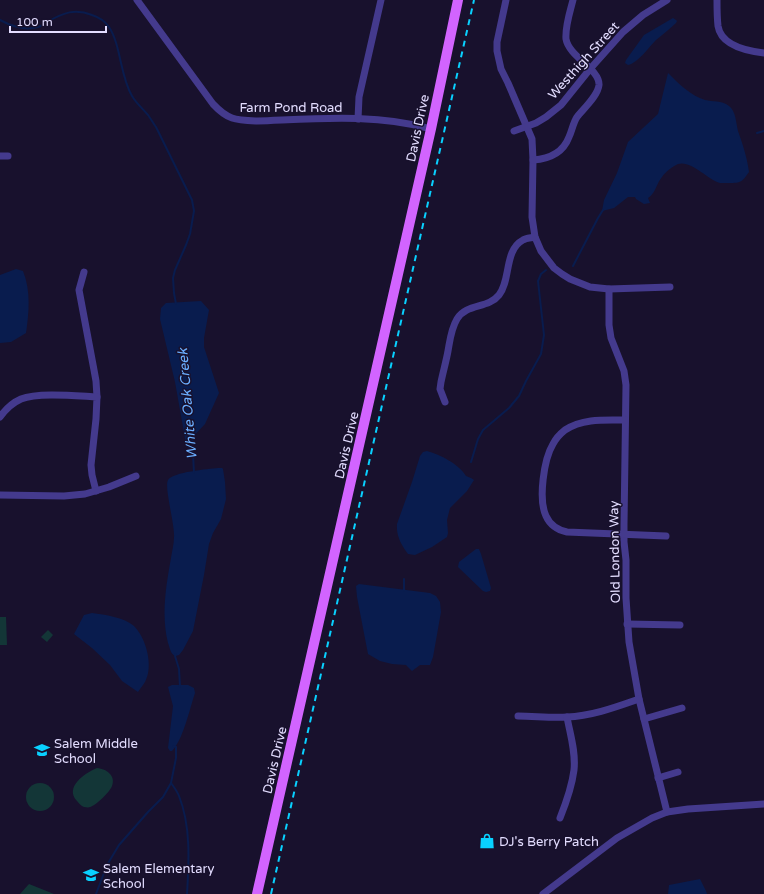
<svg xmlns="http://www.w3.org/2000/svg" width="764" height="894" viewBox="0 0 764 894" font-family="'Varela Round',sans-serif">
<style>
.green{fill:#133637}
.water{fill:#091c4e}
.lines{fill:none;stroke-linecap:round;stroke-linejoin:round}
.stream{stroke:#091c4e;stroke-width:2}
.street{stroke:#443a8d;stroke-width:7}
.primary{stroke:#d264ff;stroke-width:10}
.rail{stroke:#09d1ff;stroke-width:2;stroke-dasharray:6 5;stroke-linecap:butt}
.labels{text-anchor:middle;stroke-width:3;stroke-linejoin:round;paint-order:stroke}
.street-label{font-size:13px;fill:#e3ddff;stroke:#18112d}
.poi-label{font-size:13px;fill:#e3ddff;stroke:#18112d;text-anchor:start}
.water-label{font-size:14px;font-style:italic;fill:#6baeff;stroke:#18112d}
</style>
<rect width="100%" height="100%" fill="#18112d"/>
<g class="green">
<polygon points="0,617 6,617 7,645 0,645"/>
<polygon points="48,630 53,635 47,642 41,637"/>
<path d="M97,768c10,1 19,8 15,18 -2,6 -17,20 -22,21 -2,1 -4,0 -6,0 -3,-1 -5,-4 -7,-6 -13,-14 8,-28 20,-33z"/>
<circle cx="40" cy="797" r="14"/>
<polygon points="29,884 54,894 20,894"/>
</g>
<g class="water">
<path d="M673,18l3,2 1,1 -1,2c-6,6 -13,11 -20,17 -7,7 -18,23 -28,25l-3,-2 1,-3 18,-25z"/>
<path d="M668,73c10,10 23,23 37,27 8,2 16,0 24,6 7,5 7,17 9,25 5,14 9,26 11,41 -7,10 -8,11 -20,11 -3,0 -7,0 -9,0 -13,-4 -29,-23 -42,-19 -5,2 -13,8 -16,13 -6,7 -6,16 -14,21l2,5 -6,1 -8,-5 -1,-2h-7l-14,11 -12,3 2,-11 13,-27 11,-31 30,-28z"/>
<path d="M16,269l7,2c8,20 6,41 3,62l-15,9 -11,1v-68z"/>
<polygon points="201,301 209,310 204,338 204,347 219,393 205,424 186,444 175,382 160,319 161,308 166,303"/>
<path d="M427,451c12,3 32,13 39,25l5,2 3,2 -7,11 -17,17 -3,12 1,13 -1,4 -15,10 -17,8 -7,-1c-7,-9 -12,-19 -11,-30l15,-42 8,-26 3,-4z"/>
<path d="M218,468h4l1,1 2,13 1,17 -5,20 -8,14 -4,11 -5,31 -11,56 -10,19 -4,5 -4,1c-5,-3 -5,-8 -7,-13 -7,-28 -2,-57 3,-85 1,-7 3,-14 3,-21 1,-12 -10,-50 -6,-57 5,-8 40,-11 50,-12z"/>
<polygon points="476,549 479,549 481,554 491,588 490,591 486,592 483,591 458,567 459,562"/>
<polygon points="359,584 430,593 436,596 440,602 441,612 433,657 430,665 420,665 412,671 406,665 392,664 380,661 368,654 357,597 356,586"/>
<path d="M92,613c13,2 32,4 42,13 12,12 20,40 11,56 -2,3 -5,7 -7,10l-16,-11 -12,-16 -18,-17 -18,-14 10,-19z"/>
<path d="M172,685h16l6,3 1,5c-5,15 -12,47 -23,58h-2l-2,-3 5,-42 -5,-19z"/>
<polygon points="700,879 706,891 707,894 668,894 669,885"/>
</g>
<g class="lines">
<g class="stream">
<path d="M0,20c11,6 25,11 38,7 4,-1 7,-4 11,-6 14,-8 26,-13 43,-6 6,2 13,6 17,12 12,18 11,49 23,69 4,7 11,13 16,19 3,4 5,8 8,12l36,73 2,11 -4,23 -4,11 -11,25 -2,8 1,15 2,11"/>
<polyline points="757,133 764,131"/>
<polyline points="573,266 598,218 603,210"/>
<polyline points="192,435 194,473"/>
<polyline points="471,462 478,439 483,430 509,408 519,396 526,381 541,354 544,335 538,281 541,274 546,270"/>
<polyline points="404,591 404,579"/>
<polyline points="176,654 175,656 179,669 180,687"/>
<path d="M171,783c3,4 6,8 8,13 12,30 10,66 8,98"/>
<polyline points="96,894 107,865 119,845 148,812 163,797 171,783 176,758 176,747 173,746"/>
</g>
<g class="street">
<path d="M137,0l76,104c15,16 22,16 44,17 56,-2 119,-8 174,8"/>
<polyline points="506,0 497,42 497,51 501,69 508,83 532,139 533,160 532,217 535,237 541,251 554,268 562,274 570,279 590,287 609,289 670,287"/>
<path d="M717,0c0,8 0,17 1,26 3,20 29,25 46,27"/>
<polyline points="358,119 359,97 381,0"/>
<polyline points="514,131 536,123 546,117 561,105 590,69 623,32 643,15 667,0"/>
<polyline points="0,156 8,156"/>
<path d="M533,160c15,-1 30,-7 36,-23 3,-6 4,-14 8,-20 6,-8 21,-21 22,-32 1,-16 -30,-28 -33,-46 -1,-13 4,-27 7,-39"/>
<polyline points="84,272 79,290 94,370 96,381 97,397"/>
<polyline points="609,289 609,325 611,338 624,371 626,385 624,525 624,542 626,560 626,598 629,642 639,699 667,812"/>
<path d="M445,402l-5,-13 1,-7c2,-10 5,-20 7,-31 2,-11 3,-22 9,-32 10,-16 31,-10 42,-24 12,-15 5,-45 24,-55 3,-2 8,-2 12,-3"/>
<path d="M0,417c5,-7 12,-14 21,-18 17,-7 56,-3 76,-2l-1,22 -5,46 1,10 4,16"/>
<path d="M625,420c-19,0 -42,-2 -60,10 -5,4 -9,8 -12,14 -9,15 -15,55 -7,72 4,9 12,14 21,16l99,4"/>
<polyline points="0,495 64,496 85,494 109,487 136,476"/>
<polyline points="627,624 680,625"/>
<path d="M518,716c16,0 33,2 49,1 25,-1 49,-10 72,-18"/>
<polyline points="644,719 682,708"/>
<polyline points="658,778 678,772"/>
<path d="M560,818c6,-15 12,-32 14,-48 2,-18 -4,-36 -7,-53"/>
<polyline points="543,894 617,838 652,818 667,812 688,809 764,804"/>
</g>
<polyline class="primary" points="257,894 431,129 458,0"/>
<polyline class="rail" points="271,894 474,0"/>
</g>
<defs>
<symbol id="school-bare" viewBox="-9 -9 18 18"><path d="M0-5L7-2L0 1L-7-2ZM-4 1L0 2.5L4 1V4Q0 6-4 4Z" fill="#09d1ff" stroke="#18112d" stroke-width="2.5" paint-order="stroke"/></symbol>
<symbol id="shop-bare" viewBox="-9 -9 18 18"><path d="M-5-2.5h2.3a2.7 3.5 0 0 1 5.4 0H5L5.5 6h-11ZM-1.5-2.5h3a1.5 2.3 0 0 0-3 0Z" fill="#09d1ff" stroke="#18112d" stroke-width="2.5" paint-order="stroke"/></symbol>
</defs>
<g fill-rule="evenodd">
<use href="#school-bare" x="31" y="739" width="22" height="22"/>
<use href="#shop-bare" x="476" y="830" width="22" height="22"/>
<use href="#school-bare" x="80" y="864" width="22" height="22"/>
</g>
<g class="labels">
<g class="street-label">
<text transform="translate(583 60) rotate(-48)" y="5">Westhigh Street</text>
<text x="291" y="112">Farm Pond Road</text>
<text transform="translate(417 128) rotate(-78)" y="5">Davis Drive</text>
<text transform="translate(346 445) rotate(-77)" y="5">Davis Drive</text>
<text transform="translate(614 552) rotate(-91)" y="5">Old London Way</text>
<text transform="translate(274 760) rotate(-77)" y="5">Davis Drive</text>
</g>
<g class="poi-label">
<text x="54" y="748">Salem Middle<tspan x="54" dy="15">School</tspan></text>
<text x="499" y="846">DJ's Berry Patch</text>
<text x="103" y="873">Salem Elementary<tspan x="103" dy="15">School</tspan></text>
</g>
<g class="water-label">
<text transform="translate(187 404) rotate(-95)" y="5">White Oak Creek</text>
</g>
</g>
<path d="M10 26v6h96v-6" fill="none" stroke="#e3ddff" stroke-width="2"/>
<text x="16" y="26" font-size="12" fill="#e3ddff" stroke="#18112d" stroke-width="3" paint-order="stroke">100 m</text>
</svg>
